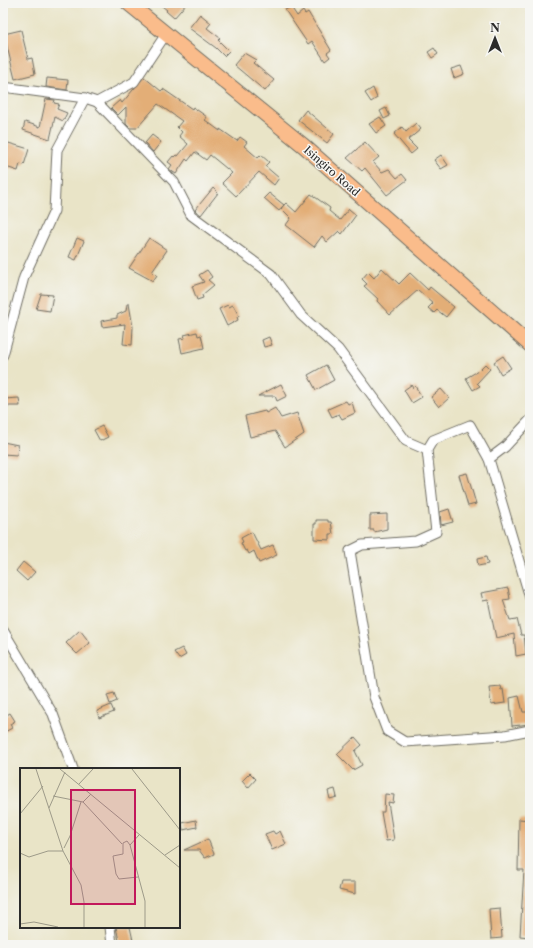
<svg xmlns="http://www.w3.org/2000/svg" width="533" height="948" viewBox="0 0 533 948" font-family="'Libre Caslon Text',serif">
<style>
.building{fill:#e3ae77}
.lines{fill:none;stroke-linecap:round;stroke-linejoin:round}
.street-casing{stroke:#6e6c62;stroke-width:11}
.primary-casing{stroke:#6e6c62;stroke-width:16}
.street{stroke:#fff;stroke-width:9}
.primary{stroke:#fabc8b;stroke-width:14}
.labels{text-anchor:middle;stroke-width:3;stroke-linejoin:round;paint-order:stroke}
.street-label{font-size:11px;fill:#2b2b2b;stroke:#f6f6f2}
.inset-road{fill:none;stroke:#9d9a89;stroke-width:1}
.view{fill:#c2185b;fill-opacity:0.15;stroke:#c2185b;stroke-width:2}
.inset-edge{fill:none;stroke:#2b2b2b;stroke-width:2}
</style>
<rect width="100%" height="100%" fill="#f6f6f2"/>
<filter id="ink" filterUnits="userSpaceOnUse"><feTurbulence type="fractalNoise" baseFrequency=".025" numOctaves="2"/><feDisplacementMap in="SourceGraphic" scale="8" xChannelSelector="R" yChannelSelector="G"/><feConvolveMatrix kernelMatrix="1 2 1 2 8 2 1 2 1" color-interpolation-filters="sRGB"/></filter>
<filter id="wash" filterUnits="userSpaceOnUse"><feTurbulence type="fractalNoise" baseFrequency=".012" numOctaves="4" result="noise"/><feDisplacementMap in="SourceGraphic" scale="16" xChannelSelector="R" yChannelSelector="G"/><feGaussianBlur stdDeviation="0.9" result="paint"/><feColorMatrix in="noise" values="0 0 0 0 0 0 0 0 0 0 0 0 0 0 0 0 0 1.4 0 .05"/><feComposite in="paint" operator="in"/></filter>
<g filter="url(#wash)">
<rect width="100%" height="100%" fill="#e9e4c7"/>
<g id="blocks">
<g class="building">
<polygon points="158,3 187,3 174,18 166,11 167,10"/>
<polygon points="291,7 297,16 303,11 305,14 308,12 331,50 327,53 330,57 325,61 312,41 308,44 285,10"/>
<polygon points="200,14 211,23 207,28 220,38 218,40 229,51 224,56 216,48 189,28"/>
<polygon points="21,30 28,59 32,58 35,74 15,79 4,34"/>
<polygon points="434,48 438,54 432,58 428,52"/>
<polygon points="244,53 256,60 253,63 274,80 265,91 234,65"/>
<polygon points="461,66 464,74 454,78 451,69"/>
<polygon points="144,77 161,91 163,89 192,109 193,107 207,117 205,120 220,131 220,129 237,141 240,137 247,142 244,146 258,158 261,155 269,162 265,166 279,178 274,185 259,172 236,196 222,183 232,173 210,155 206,160 195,152 188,161 186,159 176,174 173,172 169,169 172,165 168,162 173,156 174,157 176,155 178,156 188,144 179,136 182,132 177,127 182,121 158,104 137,128 130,128 126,124 126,107 118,115 111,108 120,100 122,103"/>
<polygon points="47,78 68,80 67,90 46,87"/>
<polygon points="373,88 377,98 371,102 365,93"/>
<polygon points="46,99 55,100 54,103 59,104 57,109 67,113 63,121 55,117 50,139 23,130 25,122 40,127"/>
<polygon points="386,108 390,116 384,119 380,111"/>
<polygon points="306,110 334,134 327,143 298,120"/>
<polygon points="380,117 386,126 376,133 369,124"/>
<polygon points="416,123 421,129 408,140 417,149 411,154 394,134 402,127 406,132"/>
<polygon points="152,135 161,142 153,152 145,143"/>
<polygon points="5,142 29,149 24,165 20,164 18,171 3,166 5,159 3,158 3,150"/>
<polygon points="365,142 379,157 373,162 382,172 389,169 397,178 402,174 407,180 387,195 365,168 362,171 347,158"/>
<polygon points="441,155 448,165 441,169 434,160"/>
<polygon points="213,188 218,193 201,215 195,210"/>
<polygon points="269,193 284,205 279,211 264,198"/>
<polygon points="311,194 330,208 329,211 340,220 349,209 356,215 342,234 339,231 327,242 322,236 314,247 286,225 291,218 281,208 286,203 296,212"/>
<polygon points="77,238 84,241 76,260 69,257"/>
<polygon points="149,238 167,250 152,272 157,275 153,281 129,268"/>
<polygon points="382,268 399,284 410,273 428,290 430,287 454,307 446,317 437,310 434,313 428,308 433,303 418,290 390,315 377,301 378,299 364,286 367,284 362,279 368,272 374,278"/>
<polygon points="207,270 212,277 208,280 214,285 202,295 203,298 197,300 192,286 204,282 199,275"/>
<polygon points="41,294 53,295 50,311 36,309"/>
<polygon points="127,304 129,304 133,327 132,345 123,344 125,324 102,327 101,321 117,318 117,315 126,311"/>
<polygon points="228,305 229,307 233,305 239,316 237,317 238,320 227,326 219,309"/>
<polygon points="197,332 198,336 201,335 204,348 182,353 179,339 185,338 184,335"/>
<polygon points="269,337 272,345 264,347 262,340"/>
<polygon points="503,356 511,368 501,374 494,362"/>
<polygon points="485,364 490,369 477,383 480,386 473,390 466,378 478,371"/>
<polygon points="326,365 334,380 316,390 308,375"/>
<polygon points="281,384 287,396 277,401 275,396 258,396"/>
<polygon points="411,385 413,388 415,386 422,397 412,403 404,390"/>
<polygon points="441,389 449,398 439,407 431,397"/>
<polygon points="19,398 20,406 4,406 4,399"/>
<polygon points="346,401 348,404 352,402 355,413 342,419 339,414 332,417 328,409"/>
<polygon points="275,408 281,418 297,413 304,434 285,447 275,431 250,437 245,416 265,411 266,413"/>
<polygon points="102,426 108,437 100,441 94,430"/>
<polygon points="3,442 18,445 17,455 3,454"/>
<polygon points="467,473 476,504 468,506 459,475"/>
<polygon points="449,509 453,522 441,525 440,512"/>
<polygon points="387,514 387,529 374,532 374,530 370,530 370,515"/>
<polygon points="316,520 328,520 328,522 331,522 333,534 330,534 330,540 314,539 314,524 316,524"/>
<polygon points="252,532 261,550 273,545 277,555 259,563 254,551 249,554 247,550 245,551 241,543 243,542 241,538"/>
<polygon points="486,557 488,564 478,566 477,559"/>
<polygon points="23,562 35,572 27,581 16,571"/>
<polygon points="508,588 510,599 503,600 510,620 517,619 521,635 524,635 526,654 516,656 514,634 496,638 488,600 483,601 481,593"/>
<polygon points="80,630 90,643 77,654 66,643"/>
<polygon points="182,648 186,655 179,659 174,652"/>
<polygon points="500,686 501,690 503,689 505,703 491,705 489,687"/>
<polygon points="114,693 117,701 110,704 107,695"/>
<polygon points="519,696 523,712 530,712 530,724 512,726 510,698"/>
<polygon points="111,705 114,712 99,718 97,711"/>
<polygon points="3,711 5,716 10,713 15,721 10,724 12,728 3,733"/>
<polygon points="355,737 362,745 355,751 362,765 353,770 337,754"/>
<polygon points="250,773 256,779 248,788 242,781"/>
<polygon points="335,789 337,797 330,799 328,791"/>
<polygon points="385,794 394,795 393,803 388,802 394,840 386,841 381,812 384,812"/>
<polygon points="519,819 530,820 529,937 520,936 524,870 518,870"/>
<polygon points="196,820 197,827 183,830 182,823"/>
<polygon points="273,831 275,834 280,831 286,844 272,850 265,834"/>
<polygon points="208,839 214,854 205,858 199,850 184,850"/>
<polygon points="341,882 355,882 355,894 339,890"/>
<polygon points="500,908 502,938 491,939 489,909"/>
<polygon points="116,927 130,927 134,945 120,945"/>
</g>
</g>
</g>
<g filter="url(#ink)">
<use href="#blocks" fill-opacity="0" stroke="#6e6c62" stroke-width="1"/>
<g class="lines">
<defs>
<g id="street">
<polyline points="3,87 85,98 97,102 134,82 166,34"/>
<polyline points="97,102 174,182 191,215 271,274 301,315 338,349 406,441 427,450"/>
<polyline points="3,355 24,277 54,211 57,150 85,98"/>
<polyline points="530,420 505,447 489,459 530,598"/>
<polyline points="489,459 470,425 433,440 427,450 436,532 416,541 362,545 350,551 374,697 387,731 405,742 505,735 530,730"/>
<polyline points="3,630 53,714 73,769"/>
<polyline points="110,927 112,945"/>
</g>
<polyline id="primary" points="128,3 304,146 530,345"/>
</defs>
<use href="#street" class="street-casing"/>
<use href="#primary" class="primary-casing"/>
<use href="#street" class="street"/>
<use href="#primary" class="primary"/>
</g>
</g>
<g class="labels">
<g class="street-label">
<text transform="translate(332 171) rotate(41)" y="4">Isingiro Road</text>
</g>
</g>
<g transform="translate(20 768)">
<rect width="160" height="160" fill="#e9e4c7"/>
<path class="inset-road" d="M16,1l27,82 18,34 3,17v25M40,1l120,99M112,1l48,61M59,16l14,-15M33,28l30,6 8,-8M63,34l39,42M29,40l16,-36M0,46l23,-28M119,67l-9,10 15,56v26M110,77l-3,-4 -4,2v11l-10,2 3,18 3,5 19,-2M44,80l6,-12 11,-34M0,85l9,4 19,-6h15M145,87l15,-10M0,156l14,-2 24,5"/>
<path class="view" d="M51,22h64v114h-64z"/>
<rect width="160" height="160" class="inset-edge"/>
</g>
<rect width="533" height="948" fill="none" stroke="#f6f6f2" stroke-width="16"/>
<g transform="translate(495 38)" stroke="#f6f6f2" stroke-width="3" paint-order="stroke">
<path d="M0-3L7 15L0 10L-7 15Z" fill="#2b2b2b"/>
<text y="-6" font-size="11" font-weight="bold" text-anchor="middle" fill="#2b2b2b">N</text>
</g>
</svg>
